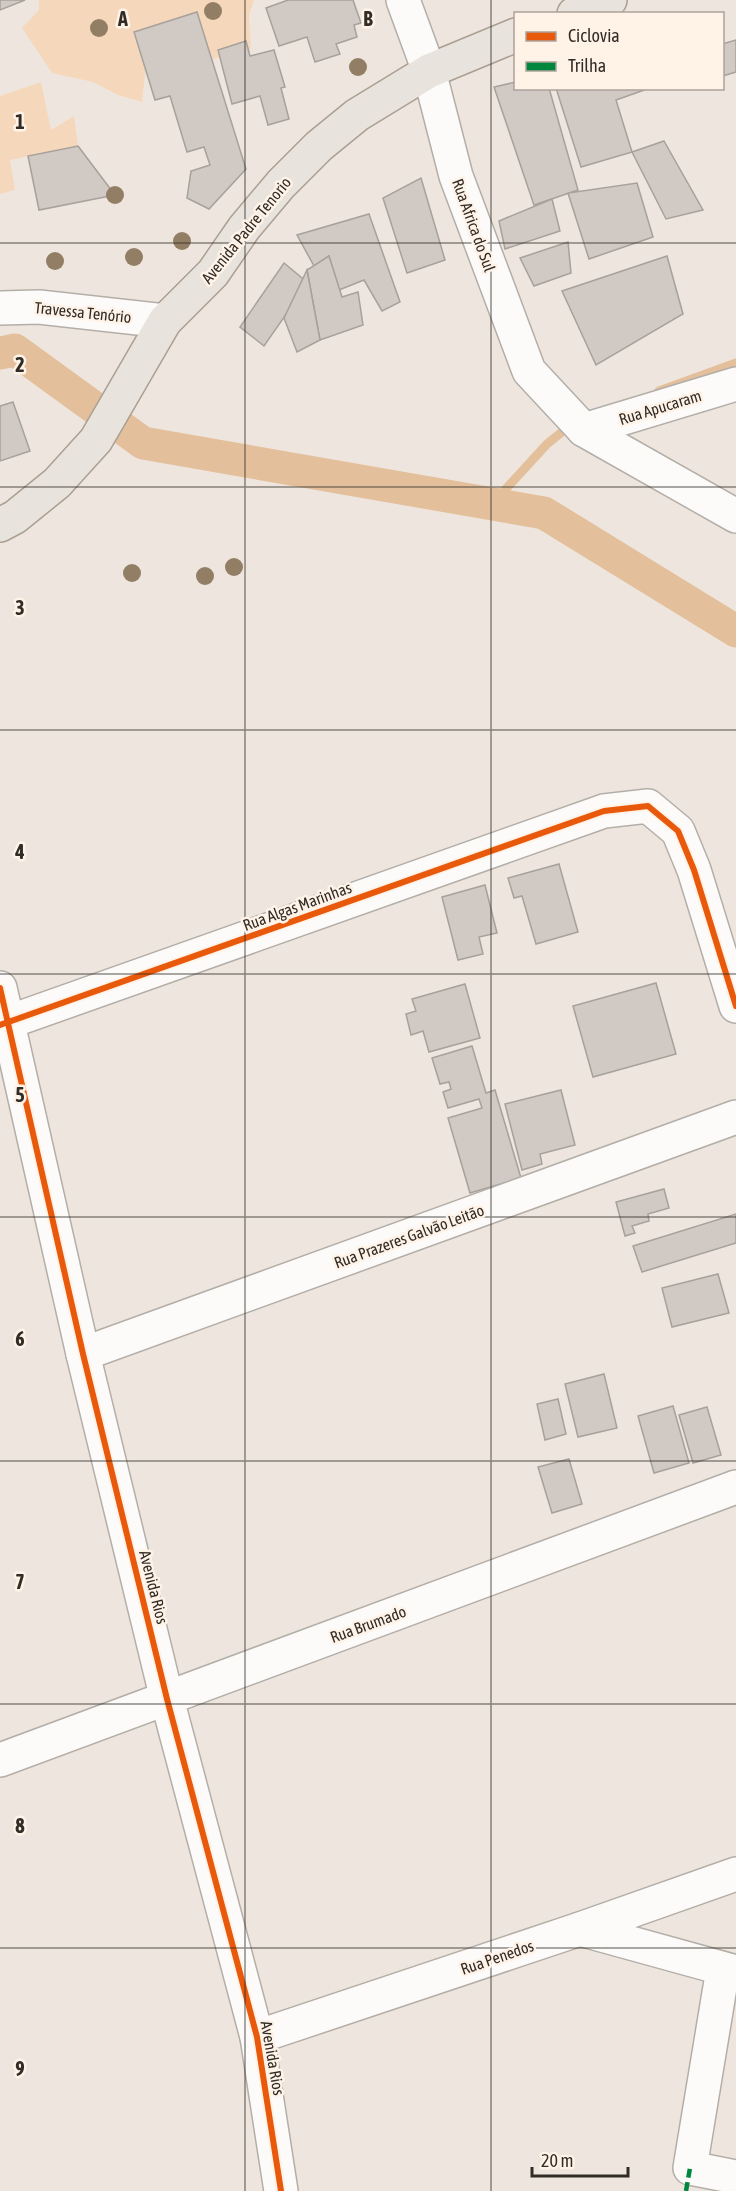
<svg xmlns="http://www.w3.org/2000/svg" width="736" height="2191" viewBox="0 0 736 2191" font-family="'Asap Condensed',sans-serif">
<style>
.green{fill:#f5d8bc}
.lines{fill:none;stroke-linecap:round;stroke-linejoin:round}
.stream{stroke:#e3c09b;stroke-width:9}
.canal{stroke:#e3c09b;stroke-width:33}
.building{fill:#d0c9c4;stroke:#a7a19b;stroke-width:1.5}
.street-casing{stroke:#b4aea8;stroke-width:36}
.primary-casing{stroke:#ab9f92;stroke-width:36}
.street{stroke:#fcfbfa;stroke-width:33}
.primary{stroke:#e8e3dc;stroke-width:33}
.quiet{stroke:#00873e;stroke-width:4.5;stroke-dasharray:9 4.5;stroke-linecap:butt}
.cycleway-casing{stroke:#fff3e8;stroke-width:10}
.cycleway{stroke:#e8590c;stroke-width:6}
.tree{fill:#927e64}
.grid{fill:none;stroke:#322c27;stroke-width:1.5;stroke-opacity:0.55}
.labels{text-anchor:middle;stroke-width:5;stroke-linejoin:round;paint-order:stroke}
.street-label{font-size:16px;fill:#322c27;stroke:#fff3e8}
.grid-label{font-size:20px;text-anchor:middle;font-weight:bold;fill:#322c27;stroke:#fff3e8;stroke-width:5;stroke-linejoin:round;paint-order:stroke}
</style>
<rect width="100%" height="100%" fill="#eee6de"/>
<g class="green">
<polygon points="39,0 254,0 249,16 251,49 203,62 147,57 142,102 118,95 93,82 52,73 22,28 39,10"/>
<polygon points="41,82 51,130 74,116 78,146 10,160 15,190 0,194 0,96"/>
</g>
<g class="lines">
<g class="stream">
<polyline points="659,391 736,363"/>
<polyline points="493,503 547,444 572,424"/>
</g>
<polyline class="canal" points="0,353 15,350 143,443 544,513 736,631"/>
</g>
<g class="building">
<polygon points="0,0 25,0 0,10"/>
<polygon points="288,0 353,0 361,23 354,25 357,37 336,44 340,54 315,62 307,37 279,46 266,8"/>
<polygon points="197,12 246,169 209,209 187,198 191,171 210,165 204,147 187,152 170,96 155,100 134,32"/>
<polygon points="736,40 736,72 723,76 722,44"/>
<polygon points="246,41 250,56 274,50 285,87 281,88 289,119 268,125 260,96 232,104 218,50"/>
<polygon points="516,82 516,88 549,88 578,190 534,205 494,87"/>
<polygon points="556,88 650,88 616,100 632,152 581,167"/>
<polygon points="664,141 703,210 666,219 632,152"/>
<polygon points="78,146 115,195 39,210 28,156"/>
<polygon points="421,178 445,260 407,273 383,198"/>
<polygon points="637,183 653,237 589,259 568,193"/>
<polygon points="552,199 560,231 505,249 499,221"/>
<polygon points="369,214 400,302 382,311 364,280 339,290 329,256 314,266 297,235"/>
<polygon points="568,242 571,273 534,286 520,258"/>
<polygon points="329,256 342,297 358,292 363,325 320,340 307,270"/>
<polygon points="667,256 683,314 596,365 562,291"/>
<polygon points="284,263 308,283 264,346 240,327"/>
<polygon points="307,270 320,340 297,352 284,318"/>
<polygon points="13,402 30,451 0,461 0,406"/>
<polygon points="559,864 578,932 536,944 522,896 514,898 508,878"/>
<polygon points="485,885 497,933 479,937 483,954 458,960 442,897"/>
<polygon points="656,983 676,1054 593,1077 573,1006"/>
<polygon points="465,984 480,1038 429,1052 423,1031 411,1035 406,1014 416,1011 412,999"/>
<polygon points="472,1046 486,1093 495,1090 521,1178 470,1193 448,1118 482,1108 479,1099 448,1108 443,1092 451,1089 449,1082 440,1084 432,1058"/>
<polygon points="561,1090 575,1145 540,1154 542,1164 522,1170 505,1104"/>
<polygon points="664,1189 669,1208 648,1214 649,1221 632,1226 635,1233 625,1236 616,1202"/>
<polygon points="736,1214 736,1243 642,1272 633,1246"/>
<polygon points="718,1274 729,1313 672,1327 662,1288"/>
<polygon points="604,1374 617,1428 578,1437 565,1384"/>
<polygon points="558,1399 566,1434 545,1440 537,1404"/>
<polygon points="673,1406 689,1463 654,1473 638,1416"/>
<polygon points="707,1407 721,1455 693,1463 679,1415"/>
<polygon points="569,1459 582,1504 552,1513 538,1467"/>
</g>
<g class="lines">
<defs>
<g id="street">
<polyline points="403,0 429,71 456,176 529,371 584,430 736,516"/>
<polyline points="0,308 39,307 165,321"/>
<polyline points="584,430 736,384"/>
<polyline points="0,988 83,1354 167,1699 257,2037 281,2191"/>
<polyline points="0,1025 604,811 648,806 678,831 694,870 736,1006"/>
<polyline points="83,1354 736,1117"/>
<polyline points="0,1760 736,1487"/>
<polyline points="580,1929 736,1972"/>
<polyline points="723,1969 690,2168 736,2177"/>
<polyline points="257,2037 580,1929 736,1874"/>
</g>
<g id="primary">
<polyline points="574,14 610,0"/>
<polyline points="0,525 15,517 57,483 96,440 165,321 213,273 244,228 281,184 319,146 357,115 429,71 516,35"/>
</g>
</defs>
<use href="#street" class="street-casing"/>
<use href="#primary" class="primary-casing"/>
<use href="#street" class="street"/>
<use href="#primary" class="primary"/>
<polyline class="quiet" points="686,2191 690,2168"/>
<defs>
<g id="cycleway">
<polyline points="0,988 83,1354 167,1699 257,2037 281,2191"/>
<polyline points="0,1025 604,811 648,806 678,831 694,870 736,1006"/>
</g>
</defs>
<use href="#cycleway" class="cycleway-casing"/>
<use href="#cycleway" class="cycleway"/>
</g>
<g class="tree">
<circle cx="213" cy="11" r="9"/>
<circle cx="99" cy="28" r="9"/>
<circle cx="358" cy="67" r="9"/>
<circle cx="115" cy="195" r="9"/>
<circle cx="182" cy="241" r="9"/>
<circle cx="134" cy="257" r="9"/>
<circle cx="55" cy="261" r="9"/>
<circle cx="234" cy="567" r="9"/>
<circle cx="132" cy="573" r="9"/>
<circle cx="205" cy="576" r="9"/>
</g>
<path class="grid" d="M245,0v2191M491,0v2191M0,243h736M0,487h736M0,730h736M0,974h736M0,1217h736M0,1461h736M0,1704h736M0,1948h736"/>
<g class="labels">
<g class="street-label">
<text transform="translate(474 225) rotate(70)" y="6">Rua Africa do Sul</text>
<text transform="translate(246 230) rotate(-51)" y="6">Avenida Padre Tenorio</text>
<text transform="translate(83 312) rotate(6)" y="6">Travessa Tenório</text>
<text transform="translate(660 407) rotate(-17)" y="6">Rua Apucaram</text>
<text transform="translate(297 906) rotate(-20)" y="6">Rua Algas Marinhas</text>
<text transform="translate(409 1236) rotate(-20)" y="6">Rua Prazeres Galvão Leitão</text>
<text transform="translate(154 1587) rotate(76)" y="6">Avenida Rios</text>
<text transform="translate(368 1624) rotate(-20)" y="6">Rua Brumado</text>
<text transform="translate(497 1957) rotate(-19)" y="6">Rua Penedos</text>
<text transform="translate(273 2058) rotate(80)" y="6">Avenida Rios</text>
</g>
</g>
<g class="grid-label">
<text x="123" y="26">A</text>
<text x="368" y="26">B</text>
<text x="20" y="129">1</text>
<text x="20" y="372">2</text>
<text x="20" y="615">3</text>
<text x="20" y="859">4</text>
<text x="20" y="1102">5</text>
<text x="20" y="1346">6</text>
<text x="20" y="1589">7</text>
<text x="20" y="1833">8</text>
<text x="20" y="2076">9</text>
</g>
<rect x="514" y="12" width="210" height="78" fill="#fff3e8" stroke="#ada39b" stroke-width="1.5"/>
<rect x="526" y="32" width="30" height="9" fill="#e8590c" stroke="#ada39b" stroke-width="1.5"/>
<text x="568" y="42" font-size="18" fill="#322c27">Ciclovia</text>
<rect x="526" y="62" width="30" height="9" fill="#00873e" stroke="#ada39b" stroke-width="1.5"/>
<text x="568" y="72" font-size="18" fill="#322c27">Trilha</text>
<path d="M532 2167v9h96v-9" fill="none" stroke="#322c27" stroke-width="3"/>
<text x="541" y="2167" font-size="18" fill="#322c27" stroke="#fff3e8" stroke-width="4.5" paint-order="stroke">20 m</text>
</svg>
